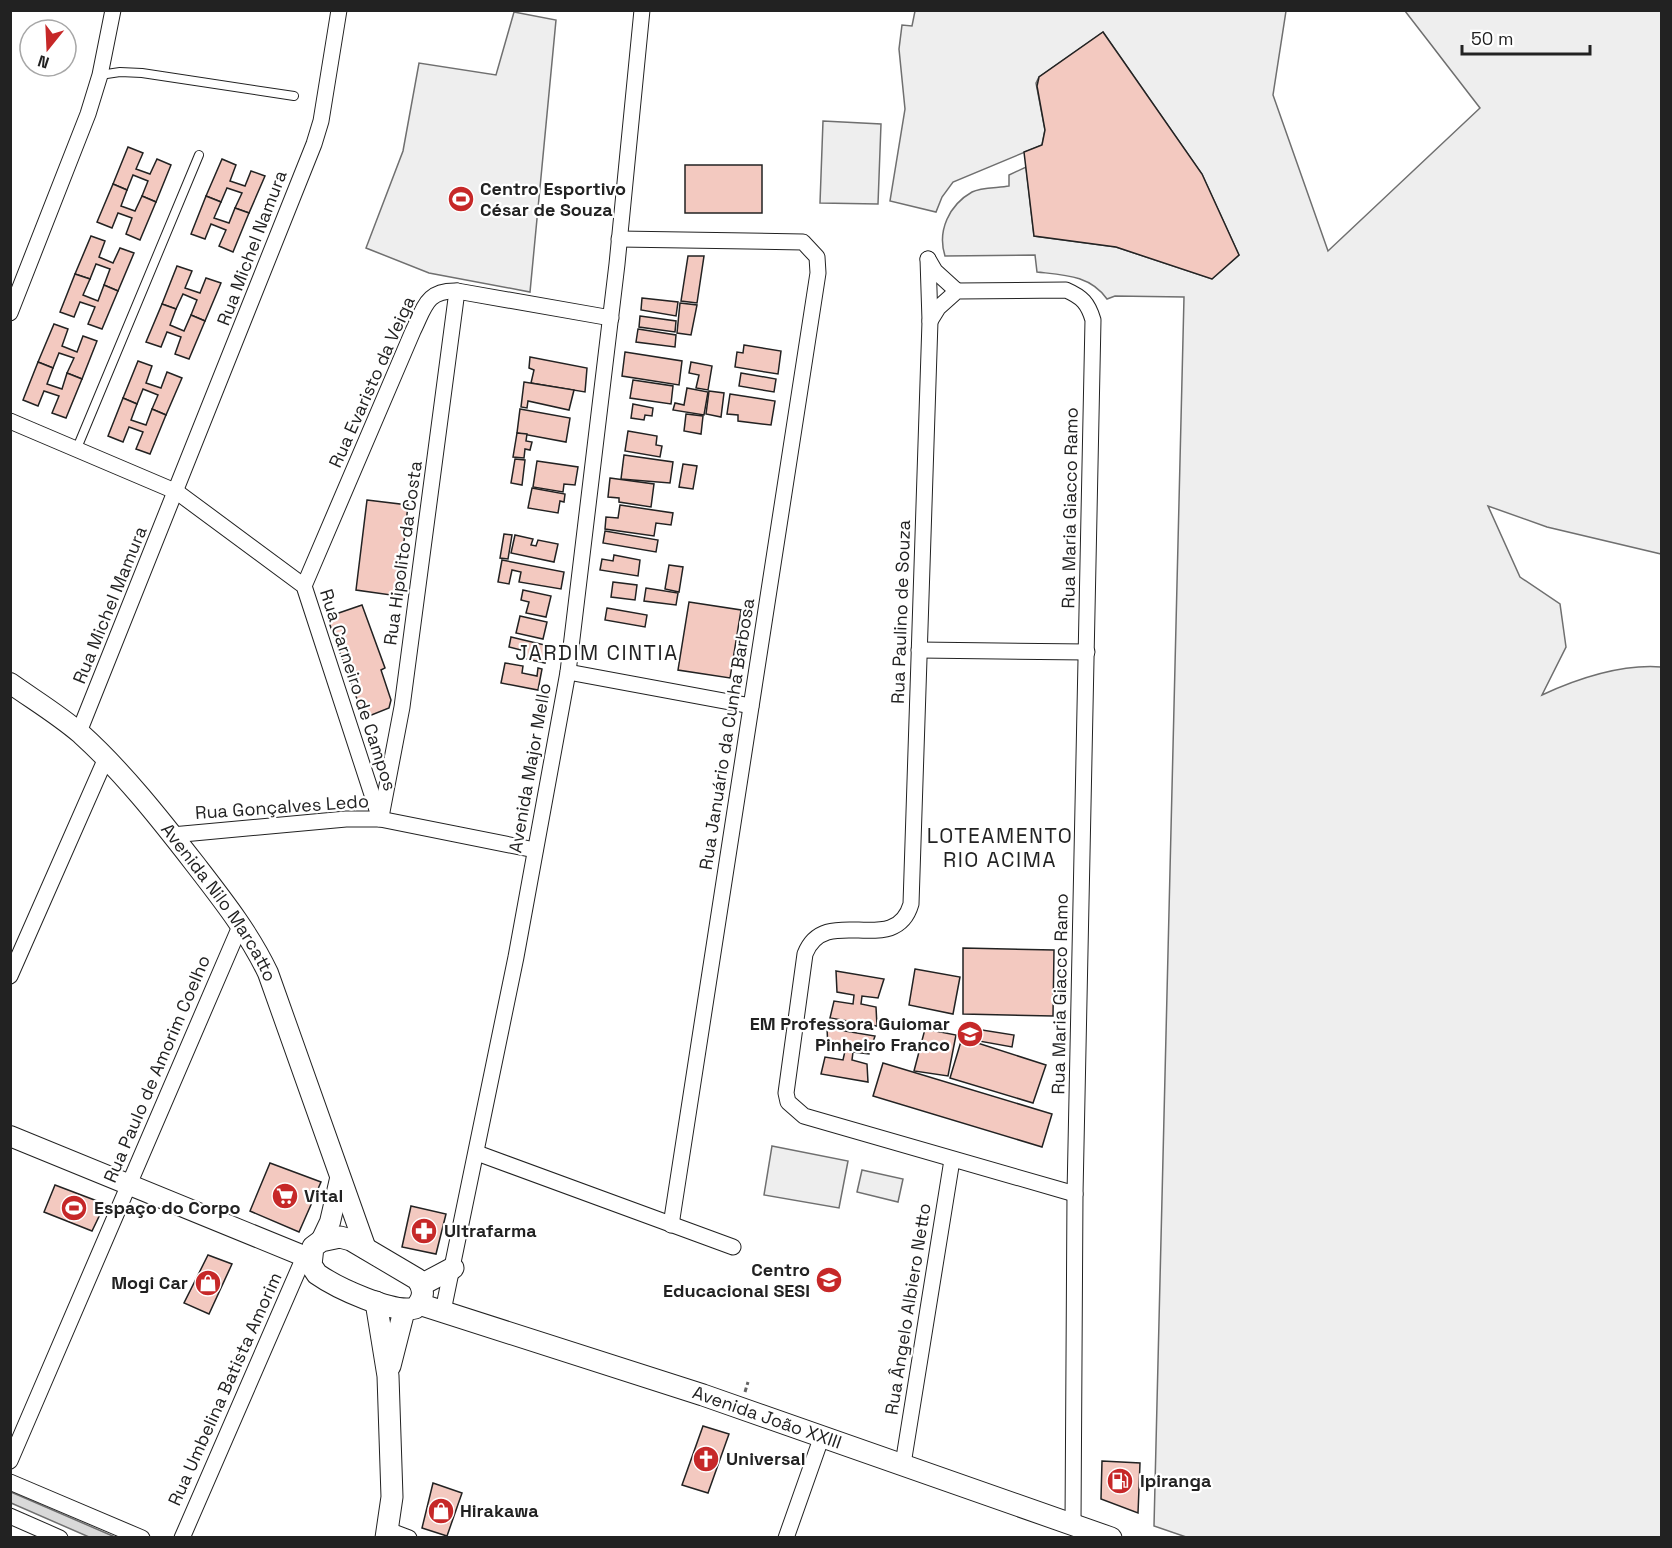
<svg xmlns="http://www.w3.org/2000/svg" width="1672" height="1548" viewBox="0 0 1672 1548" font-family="'Space Grotesk',sans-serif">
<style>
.green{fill:#eee;stroke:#6f6f6f;stroke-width:1.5}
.water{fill:#d9d9d9;stroke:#6f6f6f;stroke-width:1.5}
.building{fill:#f3c9c0;stroke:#222;stroke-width:1.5}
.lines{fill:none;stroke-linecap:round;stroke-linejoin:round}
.service-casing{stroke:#222;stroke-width:10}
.minor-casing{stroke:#222;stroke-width:17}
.tertiary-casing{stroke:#222;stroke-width:22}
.secondary-casing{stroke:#222;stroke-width:23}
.path{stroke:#646464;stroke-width:3;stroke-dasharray:4.5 3;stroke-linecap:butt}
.service{stroke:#fff;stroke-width:8}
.minor{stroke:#fff;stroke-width:15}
.tertiary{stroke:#fff;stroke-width:20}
.secondary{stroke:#fff;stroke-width:21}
.labels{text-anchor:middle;stroke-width:4.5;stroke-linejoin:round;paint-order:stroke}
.poi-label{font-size:18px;font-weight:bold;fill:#222;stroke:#fff;text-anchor:start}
.street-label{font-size:18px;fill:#222;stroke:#fff}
.quarter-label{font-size:21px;letter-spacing:1.5px;fill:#222;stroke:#fff}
</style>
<rect width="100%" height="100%" fill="#fff"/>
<g class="green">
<path d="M915,11h371l-13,84 55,156 152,-143 -75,-97h256v543l-114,-27 -59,-21 32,71 40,27 6,43 -24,48c37,-17 79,-31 119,-28v870l-472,1 -35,-12 30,-1229 -69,-1 -8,3c-17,-24 -43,-24 -70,-27l-2,-17 -90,1c-8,-25 4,-51 27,-64 9,-5 27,-4 37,-6v-11l17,-8 8,69 82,11 96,32 27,-24 -37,-81 -99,-142 -64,45 -3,6 9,47 -3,15 -89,37 -11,15 -6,15 -46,-11 15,-92 -6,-60 3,-24 10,1z"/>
<polygon points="514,12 556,20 530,292 429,273 366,248 403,151 419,63 496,75"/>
<polygon points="823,121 881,124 878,204 820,203"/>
<polygon points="772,1146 848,1161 839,1208 764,1195"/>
<polygon points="862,1170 903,1179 898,1202 857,1192"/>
</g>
<polygon class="water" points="11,1492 115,1537 89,1537 11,1503"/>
<g class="building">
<polygon points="1103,32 1202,174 1239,255 1212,279 1116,247 1034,236 1024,152 1042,145 1045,130 1037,86 1039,77"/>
<polygon points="128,147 143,153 136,169 150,174 157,159 171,165 156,202 142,196 148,181 133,175 127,190 113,184"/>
<polygon points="222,159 236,165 230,181 245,186 251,171 265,176 249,213 235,208 242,193 227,188 221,202 206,196"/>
<rect x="685" y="165" width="77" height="48"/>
<polygon points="113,184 127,190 121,206 135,211 142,196 156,202 140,240 126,234 132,218 118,213 112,228 97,222"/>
<polygon points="206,196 221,202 214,218 229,223 235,208 249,213 233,252 219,246 226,230 211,224 205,239 191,234"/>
<polygon points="91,236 105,241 99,257 113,263 120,248 134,253 118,291 104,285 110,269 96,264 90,279 75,274"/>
<polygon points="688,256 704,256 697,303 681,301"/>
<polygon points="177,266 192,271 185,288 200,293 206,278 221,283 205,321 191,315 197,300 183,294 176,309 162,304"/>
<polygon points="75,274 90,279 83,295 98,301 104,285 118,291 102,329 88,324 95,307 80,302 74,317 60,312"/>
<polygon points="642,298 678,302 676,316 641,310"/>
<polygon points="680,303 697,305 691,335 677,333"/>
<polygon points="162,304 176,309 170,325 184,331 191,315 205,321 189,359 175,354 181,337 167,332 161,347 146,342"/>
<polygon points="640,316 676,321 675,332 639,327"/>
<polygon points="54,324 68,329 62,346 77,352 83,336 97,341 82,379 67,373 74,358 59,353 53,368 38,362"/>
<polygon points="638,329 676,335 675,347 636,342"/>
<polygon points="744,345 781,351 778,374 735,367 737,352 743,353"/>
<polygon points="625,352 682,361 679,385 622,376"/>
<polygon points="530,357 587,368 585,392 531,383 534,370 529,368"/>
<polygon points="138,361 152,366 146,383 161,388 167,372 182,378 166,415 152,409 158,395 143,389 137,404 123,398"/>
<polygon points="38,362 53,368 47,384 62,389 67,373 82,379 66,418 52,413 59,396 44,391 38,406 23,400"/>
<polygon points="691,362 712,366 708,390 696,388 699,375 689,373"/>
<polygon points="741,373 776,379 774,392 739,386"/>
<polygon points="633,380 673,386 671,404 630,398"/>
<polygon points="524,382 574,390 569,410 528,401 527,408 521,407"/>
<polygon points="687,388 708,392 704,415 673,410 675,403 684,405"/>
<polygon points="709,391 724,393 721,417 706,414"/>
<polygon points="730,394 775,401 771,425 738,421 738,415 727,414"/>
<polygon points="123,398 137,404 131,420 146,425 152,409 166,415 150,454 136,449 143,432 129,427 123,442 108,436"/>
<polygon points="633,404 653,408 652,416 645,415 644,420 631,418"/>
<polygon points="520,409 570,418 566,442 517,433"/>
<polygon points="686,414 703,416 701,434 684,431"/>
<polygon points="628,431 657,436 656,445 662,446 660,457 625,451"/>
<polygon points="517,433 527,434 526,441 532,442 530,450 525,449 524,458 513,457"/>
<polygon points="624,455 673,462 670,483 621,479"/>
<polygon points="515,459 525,460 522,485 511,483"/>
<polygon points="537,461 578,467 575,485 564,484 563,492 533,487"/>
<polygon points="683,464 697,466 693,489 679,487"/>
<polygon points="610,478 654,484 651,507 619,502 619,498 608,497"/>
<polygon points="532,488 565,494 564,502 560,501 558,513 528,508"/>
<polygon points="367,500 408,505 398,596 356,590"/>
<polygon points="620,505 673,513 671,525 656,523 654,536 605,529 606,517 618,518"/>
<polygon points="605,531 658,540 656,552 603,543"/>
<polygon points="504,534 512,535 508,559 500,558"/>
<polygon points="515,535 533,539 531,545 536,546 538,540 558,544 554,562 511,553"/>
<polygon points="614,555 640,560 638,576 600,570 602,559 613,561"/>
<polygon points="502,560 564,572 561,589 519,582 521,572 512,570 509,584 498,582"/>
<polygon points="669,565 683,567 679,592 665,589"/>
<polygon points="613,582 637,585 635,600 611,597"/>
<polygon points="646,588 678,593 676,605 644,601"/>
<polygon points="523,590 551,596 546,617 526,613 529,602 521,600"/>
<polygon points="689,602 741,610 730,678 678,670"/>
<polygon points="362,605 385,668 381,670 391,700 389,708 364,718 327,617"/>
<polygon points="607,608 647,615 645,627 605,620"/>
<polygon points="520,616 547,622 543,639 516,633"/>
<polygon points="511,637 549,646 545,663 523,658 525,651 509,647"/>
<polygon points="505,663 523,666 522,673 537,676 538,668 542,669 538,690 501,683"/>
<polygon points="963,948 1054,950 1053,1016 963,1014"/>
<polygon points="915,969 960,977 953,1014 909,1005"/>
<polygon points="836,971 884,979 878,998 862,996 861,1004 876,1007 877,1026 830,1018 834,1001 853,1004 854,995 837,992"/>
<polygon points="963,1027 1014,1035 1012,1047 962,1038"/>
<polygon points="827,1028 875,1036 869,1054 853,1052 852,1060 867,1064 868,1082 821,1074 825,1057 843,1060 845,1051 828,1048"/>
<polygon points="925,1029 956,1035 948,1076 914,1071"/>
<polygon points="962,1038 1046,1065 1033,1103 950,1078"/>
<polygon points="883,1063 1052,1114 1042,1147 873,1096"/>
<polygon points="270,1163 321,1182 299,1232 250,1211"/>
<polygon points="55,1185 105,1204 92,1231 44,1212"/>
<polygon points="411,1206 446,1214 436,1254 402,1247"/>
<polygon points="208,1255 232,1264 209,1314 184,1303"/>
<polygon points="703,1426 729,1434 708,1493 682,1485"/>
<polygon points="1102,1461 1140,1463 1138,1513 1101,1499"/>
<polygon points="433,1483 462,1493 447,1536 422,1528"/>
</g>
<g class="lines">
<defs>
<g id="service">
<polyline points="100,75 120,72 142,73 294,96"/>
<polyline points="77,448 199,155"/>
</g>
<g id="minor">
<polyline points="619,239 803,242 817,257 818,273 671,1225"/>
<path d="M928,259l2,62 -19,583c-16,55 -86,-2 -106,50l-19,139 2,9 16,14 271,78"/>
<polyline points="928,259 935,271 957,291"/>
<polyline points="10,313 88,114 100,75 113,10"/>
<path d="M930,321l8,-13 19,-17 109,-1c16,7 22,13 27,30l-18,874 -2,330"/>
<polyline points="10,421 177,492 304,586 380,819"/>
<path d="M304,586l109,-255c12,-24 13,-41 44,-40l154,27"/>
<polyline points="919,650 1087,652"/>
<polyline points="568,672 751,706"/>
<polyline points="79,732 314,144 321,121 339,10"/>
<polyline points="381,817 402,707 457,291"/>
<polyline points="172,835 346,819 380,819 535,850"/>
<polyline points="10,976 106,758"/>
<polyline points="477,1153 733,1247"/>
<polyline points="443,1311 516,957 568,672 617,264 642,10"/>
<polyline points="10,1461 241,924"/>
<polyline points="903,1464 952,1160"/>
<polyline points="10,1482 142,1538"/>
<polyline points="10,1516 60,1538"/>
<polyline points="388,1530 409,1538"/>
<polyline points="182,1538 304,1257"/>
<polyline points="786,1538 822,1436"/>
</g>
<g id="tertiary">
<path id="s1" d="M10,683c24,17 49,32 71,51 42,38 79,85 114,130 27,35 54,69 73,109l98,276"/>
<polyline points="10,1136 311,1259"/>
<polyline points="321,1241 330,1222 340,1179"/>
</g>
<g id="secondary">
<path d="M340,1237l11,3 66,39c8,10 7,20 -2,29 -22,6 -78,-20 -98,-34l-6,-9 2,-18 8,-6z"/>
<polyline points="421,1285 453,1268"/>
<polyline points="376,1302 388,1376 392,1497 386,1538"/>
<path id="s2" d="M419,1304l284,91 408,143"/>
<polyline points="390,1366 404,1311"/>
</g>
</defs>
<use href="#service" class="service-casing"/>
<use href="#minor" class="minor-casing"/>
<use href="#tertiary" class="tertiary-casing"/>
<use href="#secondary" class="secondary-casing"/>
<polyline class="path" points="745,1392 748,1382"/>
<use href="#service" class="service"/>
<use href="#minor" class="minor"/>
<use href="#tertiary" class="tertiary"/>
<use href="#secondary" class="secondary"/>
</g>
<defs>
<symbol id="stadium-disc" viewBox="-11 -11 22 22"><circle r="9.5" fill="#c62828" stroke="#fff"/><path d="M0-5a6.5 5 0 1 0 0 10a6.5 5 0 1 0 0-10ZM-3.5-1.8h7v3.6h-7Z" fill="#fff"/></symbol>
<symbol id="school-disc" viewBox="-11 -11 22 22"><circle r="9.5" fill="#c62828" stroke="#fff"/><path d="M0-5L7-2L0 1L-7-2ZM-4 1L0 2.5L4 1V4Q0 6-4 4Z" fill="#fff"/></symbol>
<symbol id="supermarket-disc" viewBox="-11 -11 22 22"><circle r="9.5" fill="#c62828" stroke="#fff"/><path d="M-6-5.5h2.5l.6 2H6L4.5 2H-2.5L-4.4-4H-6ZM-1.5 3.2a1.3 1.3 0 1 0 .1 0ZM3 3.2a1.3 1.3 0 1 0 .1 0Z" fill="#fff"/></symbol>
<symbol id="pharmacy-disc" viewBox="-11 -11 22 22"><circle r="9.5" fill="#c62828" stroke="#fff"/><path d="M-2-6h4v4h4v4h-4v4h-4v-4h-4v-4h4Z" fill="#fff"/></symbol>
<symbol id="shop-disc" viewBox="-11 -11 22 22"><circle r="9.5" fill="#c62828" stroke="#fff"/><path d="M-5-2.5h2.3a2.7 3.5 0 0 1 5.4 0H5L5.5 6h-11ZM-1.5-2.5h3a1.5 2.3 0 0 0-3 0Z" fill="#fff"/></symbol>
<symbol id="church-disc" viewBox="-11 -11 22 22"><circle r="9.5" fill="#c62828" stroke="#fff"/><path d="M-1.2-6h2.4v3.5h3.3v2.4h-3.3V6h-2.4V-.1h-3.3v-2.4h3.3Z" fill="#fff"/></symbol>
<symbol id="fuel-disc" viewBox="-11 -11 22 22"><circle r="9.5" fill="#c62828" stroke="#fff"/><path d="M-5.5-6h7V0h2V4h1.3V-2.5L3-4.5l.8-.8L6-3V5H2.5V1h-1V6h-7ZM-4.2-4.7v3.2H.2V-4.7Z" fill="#fff"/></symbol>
</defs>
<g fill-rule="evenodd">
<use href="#stadium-disc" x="446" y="184" width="30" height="30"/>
<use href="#school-disc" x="955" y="1019" width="30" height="30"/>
<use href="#supermarket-disc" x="270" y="1181" width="30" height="30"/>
<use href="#stadium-disc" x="59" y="1193" width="30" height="30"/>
<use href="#pharmacy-disc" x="409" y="1216" width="30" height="30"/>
<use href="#school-disc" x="814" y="1265" width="30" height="30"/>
<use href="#shop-disc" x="193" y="1268" width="30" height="30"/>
<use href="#church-disc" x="691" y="1444" width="30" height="30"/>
<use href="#fuel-disc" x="1105" y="1466" width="30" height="30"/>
<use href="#shop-disc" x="426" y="1496" width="30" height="30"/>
</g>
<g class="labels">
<g class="poi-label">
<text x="480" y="195">Centro Esportivo<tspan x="480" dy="21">César de Souza</tspan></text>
<text x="950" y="1030" text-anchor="end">EM Professora Guiomar<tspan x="950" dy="21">Pinheiro Franco</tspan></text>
<text x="304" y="1202">Vital</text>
<text x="94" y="1214">Espaço do Corpo</text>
<text x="444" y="1237">Ultrafarma</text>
<text x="810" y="1276" text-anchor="end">Centro<tspan x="810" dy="21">Educacional SESI</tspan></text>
<text x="188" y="1289" text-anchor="end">Mogi Car</text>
<text x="726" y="1465">Universal</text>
<text x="1140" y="1487">Ipiranga</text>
<text x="460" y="1517">Hirakawa</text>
</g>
<g class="street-label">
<text transform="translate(252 248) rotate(-69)" y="6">Rua Michel Namura</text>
<text transform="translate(372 382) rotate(-66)" y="6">Rua Evaristo da Veiga</text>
<text transform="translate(1070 508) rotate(-89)" y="6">Rua Maria Giacco Ramo</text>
<text transform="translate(403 553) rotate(-82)" y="6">Rua Hipolito da Costa</text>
<text transform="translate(110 605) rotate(-68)" y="6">Rua Michel Mamura</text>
<text transform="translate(901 612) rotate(-88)" y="6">Rua Paulino de Souza</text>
<text transform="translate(358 690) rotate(72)" y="6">Rua Carneiro de Campos</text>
<text transform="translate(727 734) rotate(-81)" y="6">Rua Januário da Cunha Barbosa</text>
<text transform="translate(530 768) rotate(-80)" y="6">Avenida Major Mello</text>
<text transform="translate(282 807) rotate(-4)" y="6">Rua Gonçalves Ledo</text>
<text dy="6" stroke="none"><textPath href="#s1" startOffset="306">Avenida Nilo Marcatto</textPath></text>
<text transform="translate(1060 994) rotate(-89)" y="6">Rua Maria Giacco Ramo</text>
<text transform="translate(157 1069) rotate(-67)" y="6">Rua Paulo de Amorim Coelho</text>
<text transform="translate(908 1309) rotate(-81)" y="6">Rua Ângelo Albiero Netto</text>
<text transform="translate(225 1389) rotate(-66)" y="6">Rua Umbelina Batista Amorim</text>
<text dy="6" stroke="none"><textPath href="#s2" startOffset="366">Avenida João XXIII</textPath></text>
</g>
<g class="quarter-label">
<text x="597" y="660">JARDIM CINTIA</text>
<text x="1000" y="843">LOTEAMENTO<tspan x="1000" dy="24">RIO ACIMA</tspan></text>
</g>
</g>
<rect width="1672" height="1548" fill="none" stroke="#222222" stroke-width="24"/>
<g transform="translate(48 48) rotate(198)"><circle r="28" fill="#ffffff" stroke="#a7a7a7" stroke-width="1.5"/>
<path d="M0-4.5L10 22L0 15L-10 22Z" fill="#c62828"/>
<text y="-9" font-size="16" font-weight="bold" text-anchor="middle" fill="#222222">N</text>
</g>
<path d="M1462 45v9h128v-9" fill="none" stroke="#222222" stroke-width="3"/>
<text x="1471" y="45" font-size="18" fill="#222222" stroke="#ffffff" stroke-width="4.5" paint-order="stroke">50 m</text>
</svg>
